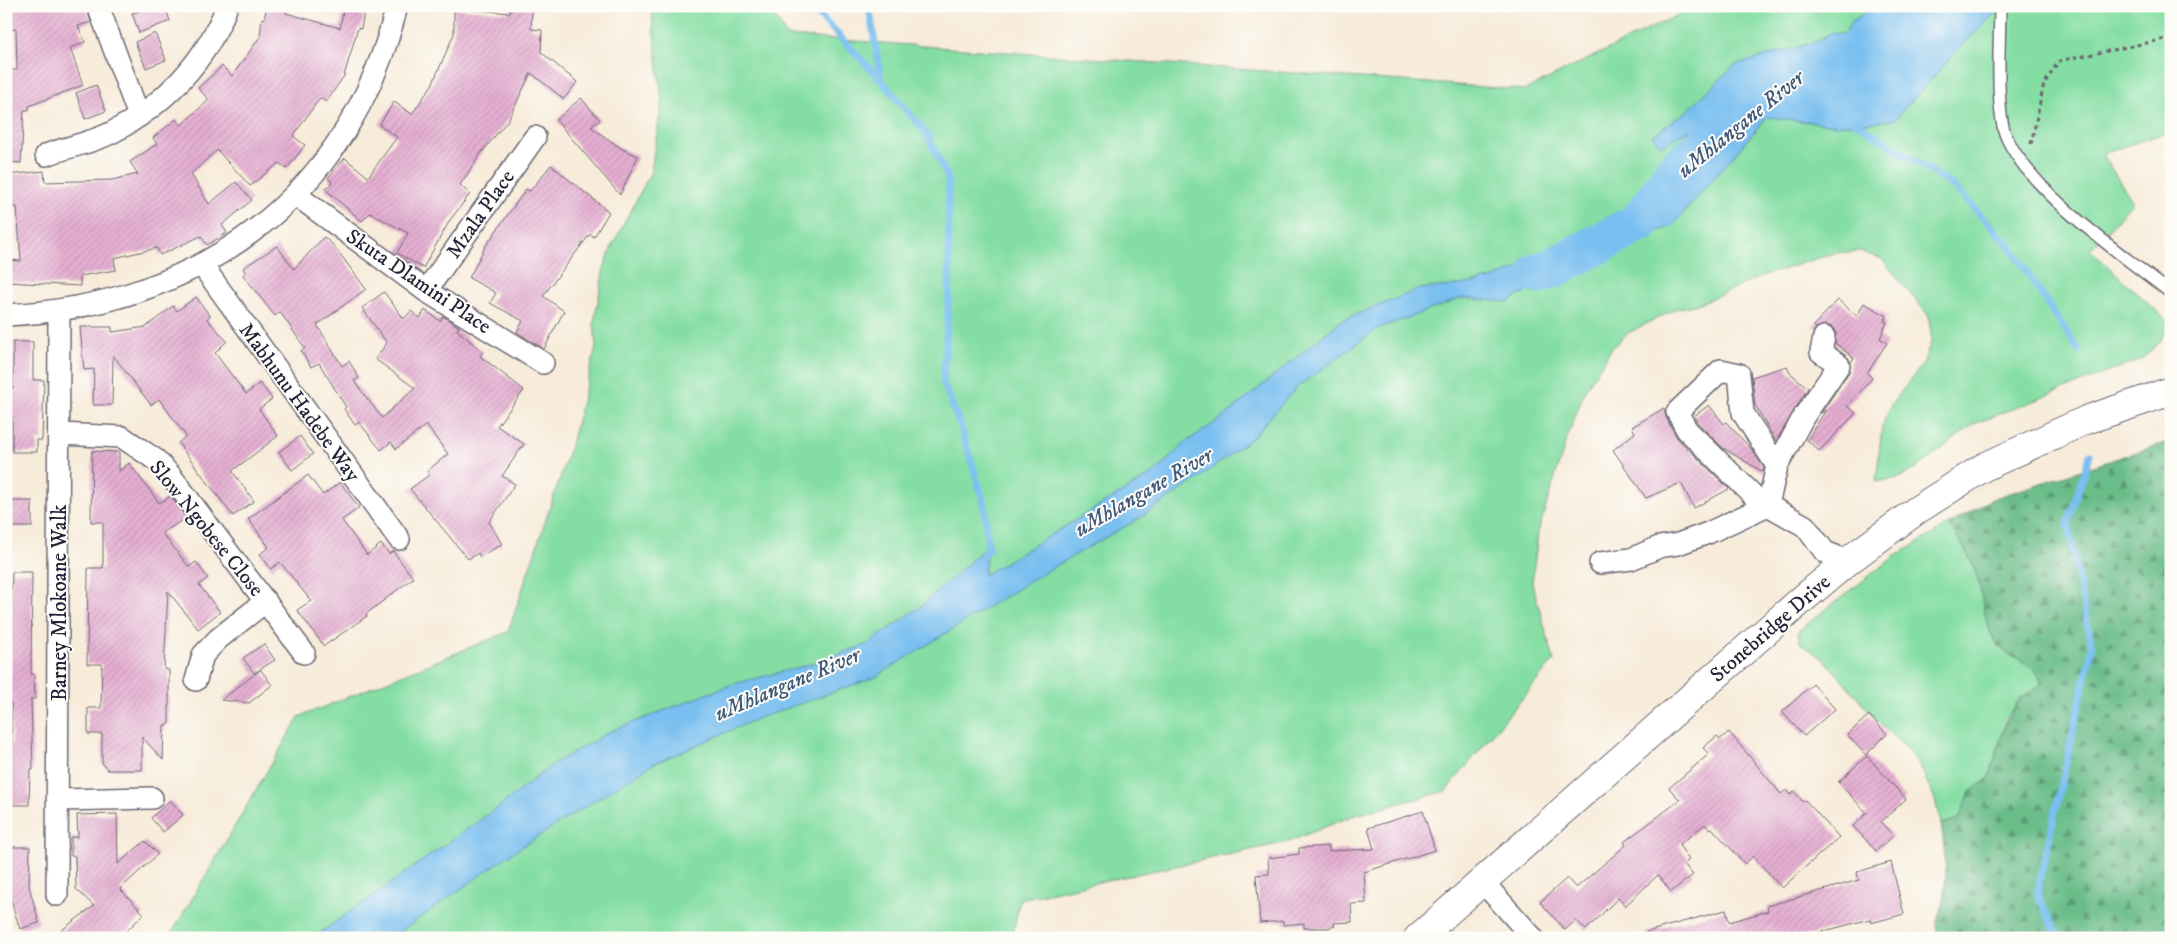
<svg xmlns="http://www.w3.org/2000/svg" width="2177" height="944" viewBox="0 0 2177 944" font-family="'IM FELL DW Pica',serif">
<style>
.green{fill:#84dea3;stroke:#53806f}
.forest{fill:url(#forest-firs);stroke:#467062}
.water{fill:#79bff0;stroke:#4e7096}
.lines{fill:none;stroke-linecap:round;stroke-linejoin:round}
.stream{stroke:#79bff0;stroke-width:7}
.river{stroke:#79bff0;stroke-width:41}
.building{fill:url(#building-hatch)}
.service-casing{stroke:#6d6872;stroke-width:14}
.minor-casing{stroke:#6d6872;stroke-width:24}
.tertiary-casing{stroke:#6d6872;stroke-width:30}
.path{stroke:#6d6872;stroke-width:3;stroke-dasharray:4 4;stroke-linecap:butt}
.service{stroke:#fff;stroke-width:11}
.minor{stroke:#fff;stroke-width:21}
.tertiary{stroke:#fff;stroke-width:28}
.labels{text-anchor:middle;stroke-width:4;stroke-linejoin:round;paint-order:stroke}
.street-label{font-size:21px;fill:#22223b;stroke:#fdfcf7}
.water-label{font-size:22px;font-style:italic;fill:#40597a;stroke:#fdfcf7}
</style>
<defs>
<pattern id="forest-firs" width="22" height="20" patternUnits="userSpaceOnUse" patternTransform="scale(1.25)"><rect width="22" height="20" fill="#6bbd89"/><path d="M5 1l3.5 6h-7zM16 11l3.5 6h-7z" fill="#589971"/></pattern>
<pattern id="building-hatch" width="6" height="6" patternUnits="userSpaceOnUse" patternTransform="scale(1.25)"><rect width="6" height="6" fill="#e5afd2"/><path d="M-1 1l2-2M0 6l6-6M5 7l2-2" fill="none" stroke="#c496b5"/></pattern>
</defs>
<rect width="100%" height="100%" fill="#fdfcf7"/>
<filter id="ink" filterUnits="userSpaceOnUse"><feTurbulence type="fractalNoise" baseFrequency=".02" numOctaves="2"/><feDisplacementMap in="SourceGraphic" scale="10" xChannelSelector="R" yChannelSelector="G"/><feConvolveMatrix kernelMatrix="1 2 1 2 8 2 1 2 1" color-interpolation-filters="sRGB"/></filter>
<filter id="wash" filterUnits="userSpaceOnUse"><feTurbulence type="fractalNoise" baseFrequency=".0096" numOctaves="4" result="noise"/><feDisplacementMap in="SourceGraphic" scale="20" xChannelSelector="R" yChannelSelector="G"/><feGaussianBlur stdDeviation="1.12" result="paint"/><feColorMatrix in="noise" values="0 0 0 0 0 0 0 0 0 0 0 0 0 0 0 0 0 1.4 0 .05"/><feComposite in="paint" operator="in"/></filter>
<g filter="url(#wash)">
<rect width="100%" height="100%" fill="#f7ebd9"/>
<g class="green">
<polygon points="651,6 768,6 787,36 1525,90 1696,6 2171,6 2171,131 2102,154 2133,202 2090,250 2170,323 2159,343 2142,359 1974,424 1918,467 1899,478 1876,482 1882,426 1892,403 1923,364 1932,340 1928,315 1882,259 1860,251 1835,253 1765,275 1698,304 1676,309 1628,333 1612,348 1585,390 1567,438 1538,532 1532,583 1554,660 1446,791 1352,816 1288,842 1020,899 1012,938 169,938 299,717 508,632 570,448 596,347 594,322 604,268 612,246 651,172 662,101"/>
<path d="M1950,524c9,17 21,34 27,52 6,21 6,44 17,63 11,20 39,22 48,42l-6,10 -16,7 -13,20 -18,60 -19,14 -11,27 -18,5 -6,-24 -15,-34 -16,-20 -21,-19 -58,-67 -25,-17 -2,-12 97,-75z"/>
</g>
<path class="forest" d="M2171,441v497h-233c-5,-15 5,-31 7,-46 2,-23 -1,-45 -4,-68l18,-5 11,-27 19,-14c8,-26 13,-54 30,-77 6,-9 14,-6 23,-20 -9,-20 -37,-22 -48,-42 -11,-19 -11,-42 -17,-63 -6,-18 -18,-35 -27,-52l42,-25z"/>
<polygon class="water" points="1875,6 2002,6 1957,51 1894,120 1837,125 1767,117 1672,226 1604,253 1507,302 1462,298 1377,329 1296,388 1253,437 1201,477 1138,519 1033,579 876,677 759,718 653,764 515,851 391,938 313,938 500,806 556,762 611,731 730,685 804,666 868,644 924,604 987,546 984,575 1154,473 1186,442 1225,416 1342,320 1420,289 1461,285 1491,279 1533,263 1596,247 1631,223 1666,192 1688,153 1689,130 1661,146 1652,136 1687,111 1735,65 1815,42 1831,33 1844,34 1851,22"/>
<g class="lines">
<g class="stream">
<polyline points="814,6 821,17 881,80"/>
<polyline points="869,6 881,80 926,133 948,178 949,294 943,382 960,425 985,506 988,550 981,558"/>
<polyline points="1849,118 1952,185 2009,245 2079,351"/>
<polyline points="2058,938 2037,893 2092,648 2068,523 2090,454"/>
</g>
<polyline class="river" points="1539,273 1553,268 1640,222 1678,167 1726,131"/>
</g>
<g id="blocks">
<g class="building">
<polygon points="6,6 86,6 91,22 78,26 85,42 70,48 83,85 29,106 29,110 24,110 21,163 6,162 6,70 17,70 16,29 6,31"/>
<polygon points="137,6 165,6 170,21 139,33 132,13 139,11"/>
<polygon points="267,6 287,6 286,13 340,28 344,6 365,6 361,29 358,28 344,76 326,102 320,98 293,136 305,145 287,169 279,163 250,186 217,150 191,174 209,204 236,182 252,200 222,225 227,233 207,245 201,236 160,255 157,248 114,258 116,270 80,276 80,286 6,282 7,260 21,261 17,207 6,207 6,175 44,171 45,182 112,180 138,174 130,162 157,144 153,138 176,119 181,125 209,100 198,88 222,66 232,76 260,37 262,18 264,19"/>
<polygon points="510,6 532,6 531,29 542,30 541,52 577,82 564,99 531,73 508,120 482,152 460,185 470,194 450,220 423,268 397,253 408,233 370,213 362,221 325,189 332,182 328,178 345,158 368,177 397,137 379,125 394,102 412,114 432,85 454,34 454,8 510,13"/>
<polygon points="155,33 166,60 146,68 135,42"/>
<polygon points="96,85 106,111 85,119 76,93"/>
<polygon points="581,98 600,120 591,127 622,149 638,156 620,195 556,120"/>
<polygon points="551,165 609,212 594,237 590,234 543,296 564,311 544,349 517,332 523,321 490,303 496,293 469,278 485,247 526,189 530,191"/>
<polygon points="324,237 334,246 366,289 317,325 342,366 349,361 359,378 354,381 382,418 415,388 375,359 387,343 362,308 384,292 404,319 411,311 420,318 425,310 440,321 443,316 459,327 457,330 483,352 480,356 524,390 497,426 524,444 502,476 515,484 489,522 502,544 480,557 478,553 468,559 410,489 429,475 427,471 448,454 426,425 396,449 391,442 381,450 359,422 355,425 344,409 346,407 319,363 311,367 301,351 305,348 280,312 275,316 243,275 246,273 243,268 277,246 294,269"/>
<polygon points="196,297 210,316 207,319 227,341 215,353 246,394 260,383 272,399 259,409 278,436 232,471 254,501 233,516 178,443 186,436 159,399 151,405 113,355 112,405 93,405 94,369 84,370 80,327 112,327 112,332 146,327 173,306 177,311"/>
<polygon points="1838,300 1857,316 1864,303 1887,316 1884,321 1887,322 1880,338 1887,343 1867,373 1872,378 1847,406 1856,413 1819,451 1807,440 1826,410 1821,413 1849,372 1851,362 1854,358 1835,343 1836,333 1832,327 1826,325 1816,328 1813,326"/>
<polygon points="13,342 33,342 33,380 44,380 42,440 37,440 37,452 12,452 12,415 6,414 6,388 13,388"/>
<polygon points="1787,366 1789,372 1808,388 1776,441 1755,405 1752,377"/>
<polygon points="1709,405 1724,424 1726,422 1752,450 1764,468 1763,472 1723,448 1697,422 1694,416"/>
<polygon points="1664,408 1666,418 1678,439 1729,489 1694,508 1681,483 1646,498 1613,450 1635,433 1632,427"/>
<polygon points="300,436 313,454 292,470 279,452"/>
<polygon points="92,451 119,452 119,471 129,463 159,503 171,496 186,518 162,533 189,567 196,562 208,578 199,585 220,612 198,629 168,591 164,669 169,670 169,725 164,725 163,760 142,737 142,770 108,770 102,763 102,734 88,734 88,708 101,708 102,664 87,664 88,568 103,568 103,522 91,522"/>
<polygon points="308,475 323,495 340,482 359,508 342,520 367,555 381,544 389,554 393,551 413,578 366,614 367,616 324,646 297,610 311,601 280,562 271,569 260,554 269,547 248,519"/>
<rect x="12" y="501" width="20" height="26"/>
<polygon points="12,572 32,572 31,674 34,674 35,699 31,699 33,770 30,770 29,805 9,805 10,771 6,771 6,744 12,744 11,702 6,702 6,675 11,675 10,633 6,633 6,608 11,608"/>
<polygon points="264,644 275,660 260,669 272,685 249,703 221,700 260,670 254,673 243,658"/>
<polygon points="1813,684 1835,709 1804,736 1782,712"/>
<polygon points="1869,715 1887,734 1866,755 1847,735"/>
<polygon points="1729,732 1781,794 1786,790 1790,795 1794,791 1803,802 1805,800 1839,837 1782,888 1753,856 1745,864 1711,827 1709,829 1705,824 1679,845 1689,860 1684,864 1693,875 1671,892 1658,875 1625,906 1618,898 1586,930 1576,920 1565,930 1540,902 1567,878 1576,888 1626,845 1624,842 1680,800 1669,788 1709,754 1703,748 1717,736 1720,739"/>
<polygon points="1867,756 1906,799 1881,822 1893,836 1876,851 1853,826 1867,813 1838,782"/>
<polygon points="170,800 183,815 163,832 151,818"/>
<polygon points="1423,811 1435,850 1364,872 1366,903 1351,904 1352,922 1334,923 1335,926 1327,928 1304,928 1304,923 1283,925 1283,921 1260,923 1256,875 1269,874 1268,858 1299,854 1299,848 1329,846 1329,851 1374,849 1368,828"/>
<polygon points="117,814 118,864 145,841 158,854 120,889 144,914 119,938 51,938 94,906 76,889 75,856 71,856 71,837 78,837 77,815"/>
<polygon points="10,847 30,847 29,886 39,923 20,929 9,895"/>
<polygon points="1891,862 1904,914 1871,923 1870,919 1798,938 1647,938 1646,932 1726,910 1729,922 1768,911 1767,906 1859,880 1857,872"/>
</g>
</g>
</g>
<g filter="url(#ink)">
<use href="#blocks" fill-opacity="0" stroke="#6d6872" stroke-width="1"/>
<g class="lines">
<defs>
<path id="service" d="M2000,6c0,31 -5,104 6,130 24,56 117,119 165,157"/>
<g id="minor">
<polyline points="98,6 139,116"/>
<path d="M46,155c21,-8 45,-12 65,-22 52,-27 95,-71 116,-127"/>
<polyline points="296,195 426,291 543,363"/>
<polyline points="202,265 399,539"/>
<polyline points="426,291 535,137"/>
<path d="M6,315c193,-9 344,-118 391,-309"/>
<polyline points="60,434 122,437 156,460 171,476 304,653"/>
<polyline points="1777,466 1743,413 1739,374 1721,370 1677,412 1687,430 1757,499 1805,526 1825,552 1848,561"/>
<polyline points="1600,563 1631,559 1659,547 1678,544 1708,533 1768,505 1777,466 1804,416 1839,365 1821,352 1824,337"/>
<polyline points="196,680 203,655 218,639 266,601"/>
<polyline points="58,800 152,798"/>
<polyline points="1482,881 1533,938"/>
<polyline points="57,895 59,311"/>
</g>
<polyline id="tertiary" points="1418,938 1805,597 1848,561 1917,510 1984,467 2086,420 2171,391"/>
</defs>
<use href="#service" class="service-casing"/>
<use href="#minor" class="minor-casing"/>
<use href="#tertiary" class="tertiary-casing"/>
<polyline class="path" points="2031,144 2044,84 2059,61 2171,38"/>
<use href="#service" class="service"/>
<use href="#minor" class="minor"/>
<use href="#tertiary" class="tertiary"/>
</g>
</g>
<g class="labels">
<g class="street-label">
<text transform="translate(480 214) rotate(-55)" y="7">Mzala Place</text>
<text transform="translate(419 281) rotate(34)" y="7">Skuta Dlamini Place</text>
<text transform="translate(300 402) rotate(54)" y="7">Mabhunu Hadebe Way</text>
<text transform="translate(207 528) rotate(51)" y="7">Slow Ngobese Close</text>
<text transform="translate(59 603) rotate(-90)" y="7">Barney Mlokoane Walk</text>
<text transform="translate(1770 628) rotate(-41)" y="7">Stonebridge Drive</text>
</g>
<g class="water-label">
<text transform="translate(1740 123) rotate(-39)" y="8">uMhlangane River</text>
<text transform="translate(1143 491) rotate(-30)" y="8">uMhlangane River</text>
<text transform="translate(787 683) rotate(-23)" y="8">uMhlangane River</text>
</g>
</g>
<rect width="2177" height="944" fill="none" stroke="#fdfcf7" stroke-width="25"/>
</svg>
